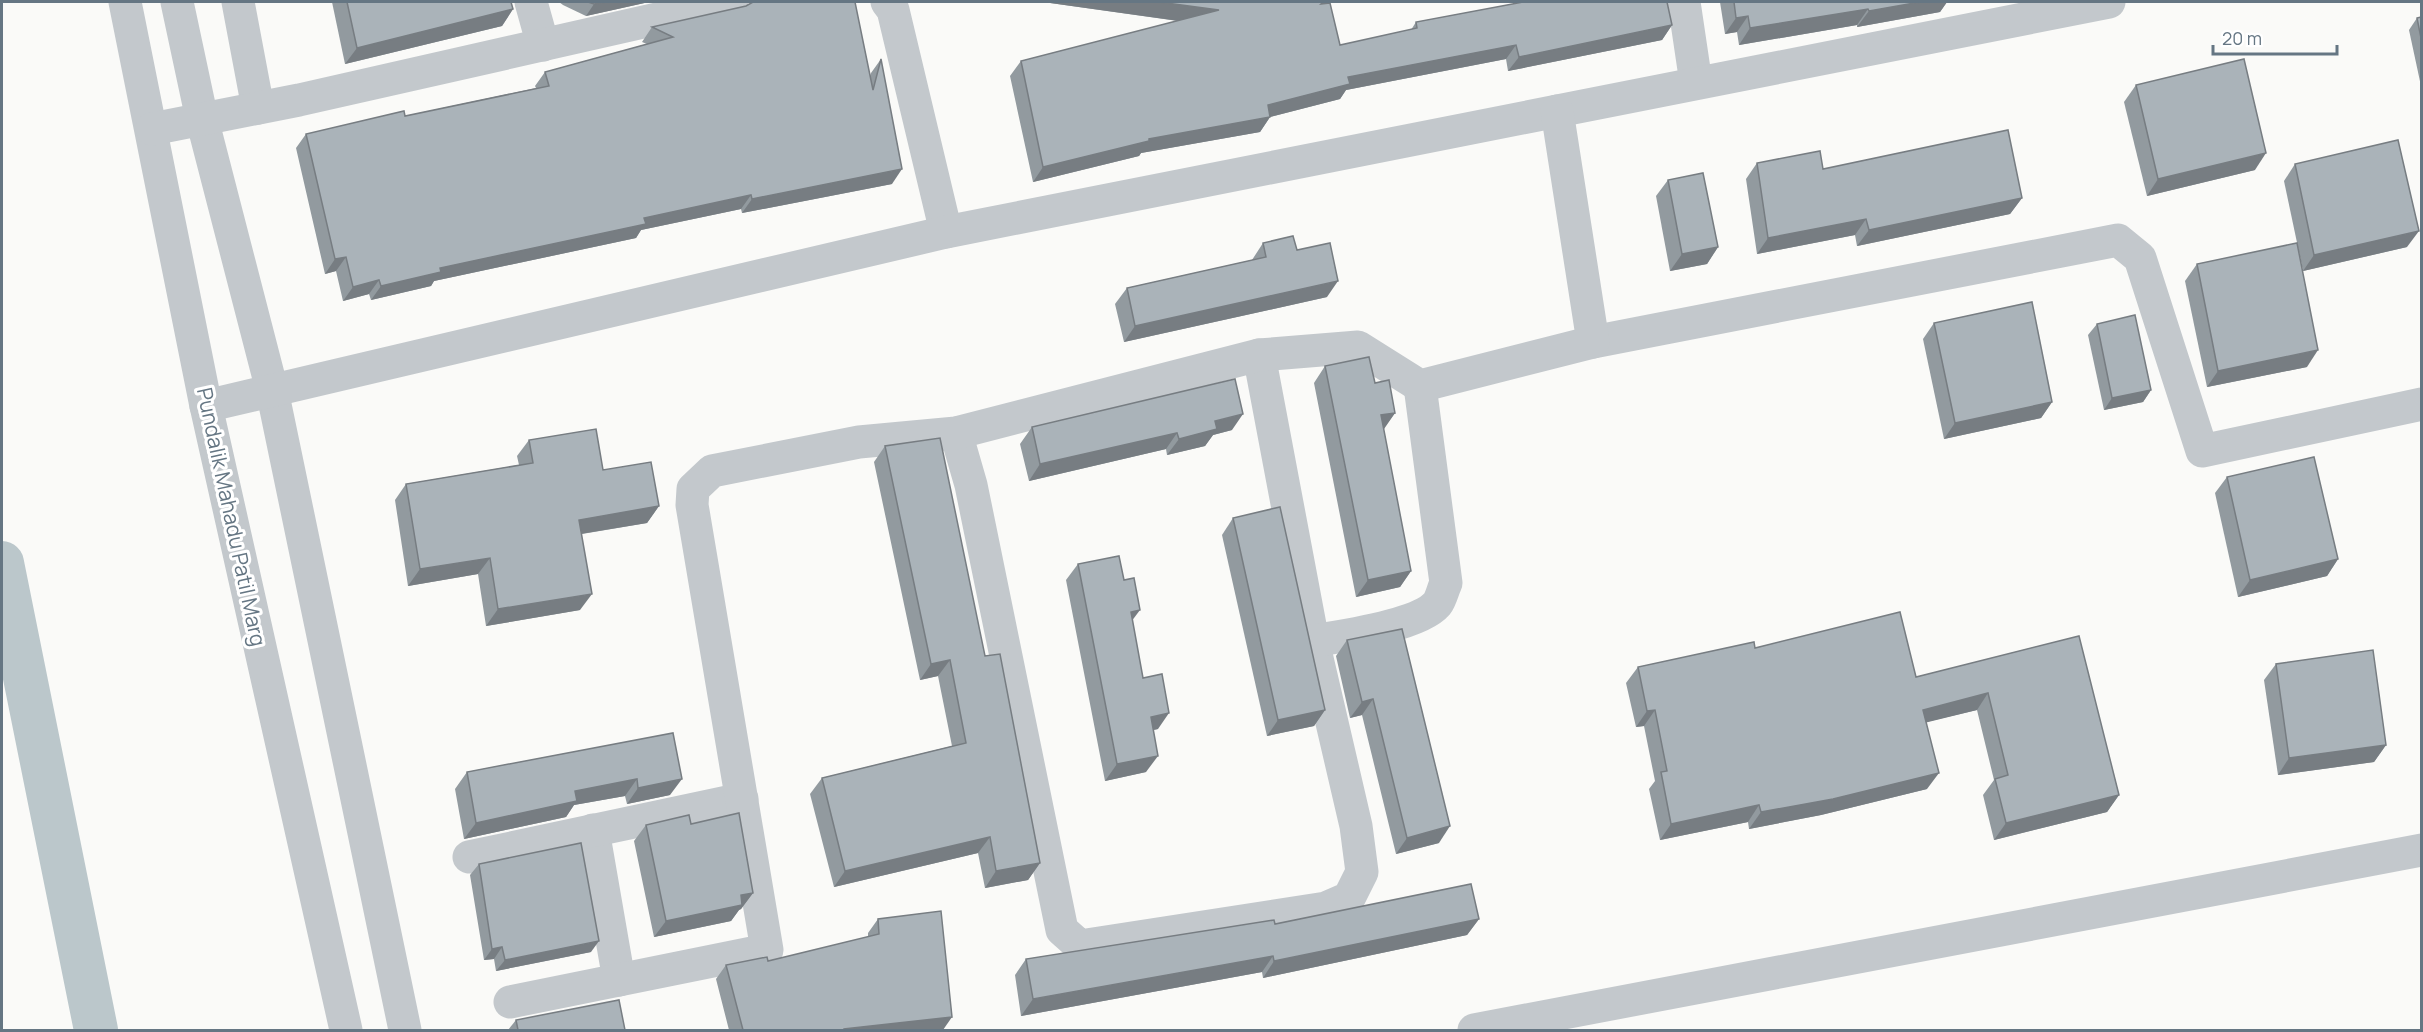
<svg xmlns="http://www.w3.org/2000/svg" width="2423" height="1032" viewBox="0 0 2423 1032" font-family="Manrope,sans-serif">
<style>
.lines{fill:none;stroke-linecap:round;stroke-linejoin:round}
.canal{stroke:#bbc7cb;stroke-width:44}
.minor{stroke:#c3c8cc;stroke-width:33}
.wall{fill:#929a9f}
.shaded-wall{fill:#777d82}
.building{fill:#aab3b9;stroke:#777d82;stroke-width:1.5}
.labels{text-anchor:middle;stroke-width:6;stroke-linejoin:round;paint-order:stroke}
.street-label{font-size:21px;fill:#657683;stroke:#fff}
</style>
<rect width="100%" height="100%" fill="#fafaf8"/>
<g class="lines">
<polyline class="canal" points="2,563 96,1030"/>
<g class="minor">
<polyline points="125,2 206,406 346,1030"/>
<polyline points="177,2 202,119 272,390 405,1030"/>
<polyline points="238,2 258,108"/>
<polyline points="531,2 543,45"/>
<polyline points="887,2 893,10 946,232"/>
<polyline points="1684,2 1696,83"/>
<polyline points="152,129 299,100 732,2"/>
<polyline points="1593,342 2118,240 2140,258 2202,451 2422,404"/>
<polyline points="206,406 946,232 2109,2"/>
<polyline points="956,433 971,485 1062,930 1080,946 1326,908 1349,898 1362,872 1356,826 1313,641 1259,355"/>
<path d="M1313,641c28,-5 105,-15 124,-37 4,-5 6,-15 9,-21l-26,-197"/>
<polyline points="593,830 619,980"/>
<polyline points="469,857 742,799"/>
<polyline points="510,1002 767,950 692,505 693,489 712,471 859,442 956,433 1259,355 1358,347 1420,386 1593,342 1557,111"/>
<polyline points="1474,1030 2422,850"/>
</g>
</g>
<g class="wall">
<polygon points="332,2 511,2 513,9 502,26 345,64"/>
<polygon points="559,2 649,2 586,16 563,5"/>
<polygon points="1043,2 1323,2 1322,4 1340,45 1411,30 1416,22 1672,25 1662,40 1508,71 1506,59 1346,90 1340,99 1270,117 1260,132 1141,153 1139,156 1033,182 1010,76 1021,61 1178,21"/>
<polygon points="1720,2 1947,2 1940,12 1857,27 1857,25 1739,45 1737,32 1725,34"/>
<polygon points="2421,17 2421,86 2409,30 2417,18"/>
<polygon points="652,27 870,76 871,73 881,59 892,184 742,213 741,209 641,230 636,238 434,281 431,286 371,300 369,294 343,301 336,271 325,274 296,148 306,134 405,116 536,88 535,86 545,72 647,44 642,42"/>
<polygon points="2136,85 2255,170 2147,196 2124,102"/>
<polygon points="1757,163 1823,169 2022,198 2010,214 1857,246 1855,235 1757,254 1746,179"/>
<polygon points="2295,164 2407,247 2303,271 2284,181"/>
<polygon points="1668,180 1718,247 1707,264 1670,271 1656,196"/>
<polygon points="1263,243 1297,250 1327,297 1124,342 1115,304 1127,288 1252,260"/>
<polygon points="2197,264 2307,367 2207,387 2185,281"/>
<polygon points="1934,323 2052,402 2041,418 1944,439 1923,339"/>
<polygon points="2097,324 2151,390 2143,402 2104,410 2088,335"/>
<polygon points="1325,366 1375,383 1395,413 1383,429 1411,571 1400,587 1356,597 1314,383"/>
<polygon points="1032,427 1232,430 1213,435 1205,446 1167,455 1166,449 1029,481 1020,444"/>
<polygon points="529,440 603,470 659,506 647,523 582,534 580,610 486,626 478,574 408,586 395,500 406,484 519,465 517,456"/>
<polygon points="885,446 985,656 1040,863 1028,880 985,888 978,853 834,887 810,794 822,778 952,746 938,676 920,680 874,462"/>
<polygon points="2227,477 2338,559 2327,576 2238,597 2215,493"/>
<polygon points="1233,518 1325,710 1314,726 1267,736 1222,535"/>
<polygon points="1078,564 1132,621 1143,678 1158,729 1153,730 1146,772 1105,781 1066,580"/>
<polygon points="2079,636 2119,795 2107,812 1994,840 1983,795 1994,780 1977,710 1926,722 1927,789 1821,815 1749,829 1748,822 1660,840 1649,789 1655,781 1644,726 1636,727 1626,683 1638,667 1755,648 1916,677"/>
<polygon points="1347,640 1439,843 1396,854 1362,715 1350,718 1336,656"/>
<polygon points="2276,664 2386,745 2374,762 2278,775 2264,680"/>
<polygon points="673,733 670,795 627,804 625,796 574,805 566,817 464,839 455,789 467,772"/>
<polygon points="691,824 753,893 741,909 739,910 731,921 654,937 634,841 646,825"/>
<polygon points="479,864 591,952 496,971 494,959 484,960 470,875"/>
<polygon points="878,919 943,1030 729,1030 716,979 726,965 768,961 868,937 868,933"/>
<polygon points="1479,919 1467,935 1263,978 1262,972 1021,1016 1015,975 1026,959 1275,924"/>
<polygon points="516,1020 625,1030 508,1030"/>
</g>
<g class="shaded-wall">
<polygon points="606,2 649,2 586,16 594,4"/>
<polygon points="1043,2 1159,2 1219,10 1208,25"/>
<polygon points="1920,2 1947,2 1940,12 1857,27 1869,11"/>
<polygon points="513,9 502,26 345,64 357,48"/>
<polygon points="1868,9 1857,25 1739,45 1750,28"/>
<polygon points="1748,16 1737,32 1725,34 1736,18"/>
<polygon points="1672,25 1662,40 1508,71 1519,57"/>
<polygon points="1516,45 1506,59 1346,90 1340,99 1270,117 1260,132 1141,153 1139,156 1033,182 1043,167 1268,105 1348,77"/>
<polygon points="2266,153 2255,170 2147,196 2158,179"/>
<polygon points="902,169 892,184 742,213 752,199"/>
<polygon points="751,195 741,209 641,230 636,238 434,281 431,286 371,300 381,286 440,268 644,218"/>
<polygon points="2022,198 2010,214 1857,246 1869,230"/>
<polygon points="1866,219 1855,235 1757,254 1768,238"/>
<polygon points="2419,231 2407,247 2303,271 2314,255"/>
<polygon points="1718,247 1707,264 1670,271 1682,254"/>
<polygon points="346,257 336,271 325,274 335,259"/>
<polygon points="379,280 369,294 343,301 353,287"/>
<polygon points="1338,281 1327,297 1124,342 1135,326"/>
<polygon points="2318,350 2307,367 2207,387 2218,371"/>
<polygon points="2151,390 2143,402 2104,410 2112,398"/>
<polygon points="2052,402 2041,418 1944,439 1955,423"/>
<polygon points="1395,413 1384,429 1369,432 1381,415"/>
<polygon points="1243,414 1232,430 1213,435 1205,446 1167,455 1179,439 1215,421"/>
<polygon points="1177,433 1166,449 1029,481 1040,464"/>
<polygon points="659,506 647,523 568,536 579,520"/>
<polygon points="490,558 478,574 408,586 420,569"/>
<polygon points="2338,559 2327,576 2238,597 2250,580"/>
<polygon points="1411,571 1400,587 1356,597 1368,580"/>
<polygon points="592,594 580,610 486,626 498,609"/>
<polygon points="1140,610 1128,626 1131,612"/>
<polygon points="950,660 938,676 920,680 931,664"/>
<polygon points="1988,693 1977,710 1912,726 1923,710"/>
<polygon points="1373,699 1362,715 1350,718 1362,702"/>
<polygon points="1325,710 1314,726 1267,736 1278,720"/>
<polygon points="1655,710 1644,726 1636,727 1647,711"/>
<polygon points="1169,713 1158,729 1139,733 1151,717"/>
<polygon points="2386,745 2374,762 2278,775 2289,758"/>
<polygon points="1158,756 1146,772 1105,781 1117,764"/>
<polygon points="1939,773 1927,789 1821,815 1749,829 1761,812"/>
<polygon points="637,779 625,796 574,805 566,817 464,839 476,823 575,791"/>
<polygon points="682,779 670,795 627,804 638,788"/>
<polygon points="2119,795 2107,812 1994,840 2006,823"/>
<polygon points="1759,805 1748,822 1660,840 1671,824"/>
<polygon points="1450,826 1439,843 1396,854 1407,838"/>
<polygon points="990,837 978,853 834,887 845,871"/>
<polygon points="1040,863 1028,880 985,888 996,871"/>
<polygon points="753,893 741,909 739,910 731,921 654,937 666,921 741,895"/>
<polygon points="1479,919 1467,935 1263,978 1274,961"/>
<polygon points="599,941 591,952 496,971 505,960"/>
<polygon points="502,947 494,959 484,960 492,949"/>
<polygon points="1273,956 1262,972 1021,1016 1033,999"/>
<polygon points="952,1017 943,1030 843,1030 844,1029"/>
</g>
<g class="building">
<polygon points="347,2 511,2 513,9 357,48"/>
<polygon points="588,2 606,2 594,4"/>
<polygon points="753,2 855,2 873,90 881,59 902,169 752,199 751,195 644,218 646,224 440,268 441,272 381,286 379,280 353,287 346,257 335,259 306,134 404,111 405,116 549,86 545,72 673,37 652,27 746,6"/>
<polygon points="1159,2 1323,2 1321,4 1330,3 1340,45 1417,28 1416,22 1523,2 1667,2 1672,25 1519,57 1516,45 1348,77 1350,84 1268,105 1270,117 1149,139 1149,141 1043,167 1021,61 1219,10"/>
<polygon points="1734,2 1920,2 1869,11 1868,9 1750,28 1748,16 1736,18"/>
<polygon points="2421,17 2421,38 2417,18"/>
<polygon points="2244,59 2266,153 2158,179 2136,85"/>
<polygon points="2008,130 2022,198 1869,230 1866,219 1768,238 1757,163 1820,151 1823,169"/>
<polygon points="2398,140 2419,231 2314,255 2295,164"/>
<polygon points="1703,173 1718,247 1682,254 1668,180"/>
<polygon points="1293,236 1297,250 1330,243 1338,281 1135,326 1127,288 1266,257 1263,243"/>
<polygon points="2297,243 2318,350 2218,371 2197,264"/>
<polygon points="2032,302 2052,402 1955,423 1934,323"/>
<polygon points="2135,315 2151,390 2112,398 2097,324"/>
<polygon points="1369,357 1375,383 1389,380 1395,413 1381,415 1411,571 1368,580 1325,366"/>
<polygon points="1235,379 1243,414 1215,421 1217,429 1179,439 1177,433 1040,464 1032,427"/>
<polygon points="596,429 603,470 651,462 659,506 579,520 592,594 498,609 490,558 420,569 406,484 533,463 529,440"/>
<polygon points="940,438 985,656 1000,654 1040,863 996,871 990,837 845,871 822,778 966,743 950,660 931,664 885,446"/>
<polygon points="2314,457 2338,559 2250,580 2227,477"/>
<polygon points="1280,507 1325,710 1278,720 1233,518"/>
<polygon points="1119,556 1124,580 1134,578 1140,610 1131,612 1143,678 1162,674 1169,713 1151,717 1158,756 1117,764 1078,564"/>
<polygon points="1900,612 1916,677 2079,636 2119,795 2006,823 1995,779 2008,775 1988,693 1923,710 1939,773 1833,799 1761,812 1759,805 1671,824 1661,772 1667,771 1655,710 1647,711 1638,667 1754,642 1755,648"/>
<polygon points="1402,629 1450,826 1407,838 1373,699 1362,702 1347,640"/>
<polygon points="2373,650 2386,745 2289,758 2276,664"/>
<polygon points="673,733 682,779 638,788 637,779 575,791 577,801 476,823 467,772"/>
<polygon points="739,813 753,893 741,895 742,905 666,921 646,825 689,815 691,824"/>
<polygon points="581,843 599,941 505,960 502,947 492,949 479,864"/>
<polygon points="1471,884 1479,919 1274,961 1273,956 1033,999 1026,959 1274,920 1275,924"/>
<polygon points="941,911 952,1017 844,1029 844,1030 743,1030 726,965 767,957 768,961 879,934 878,919"/>
<polygon points="619,1000 625,1030 518,1030 516,1020"/>
</g>
<g class="labels">
<g class="street-label">
<text transform="translate(231 517) rotate(78)" y="7">Pundalik Mahadu Patil Marg</text>
</g>
</g>
<rect width="2423" height="1032" fill="none" stroke="#657683" stroke-width="6"/>
<path d="M2213 45v9h124v-9" fill="none" stroke="#657683" stroke-width="3"/>
<text x="2222" y="45" font-size="18" fill="#657683" stroke="#ffffff" stroke-width="4.5" paint-order="stroke">20 m</text>
</svg>
